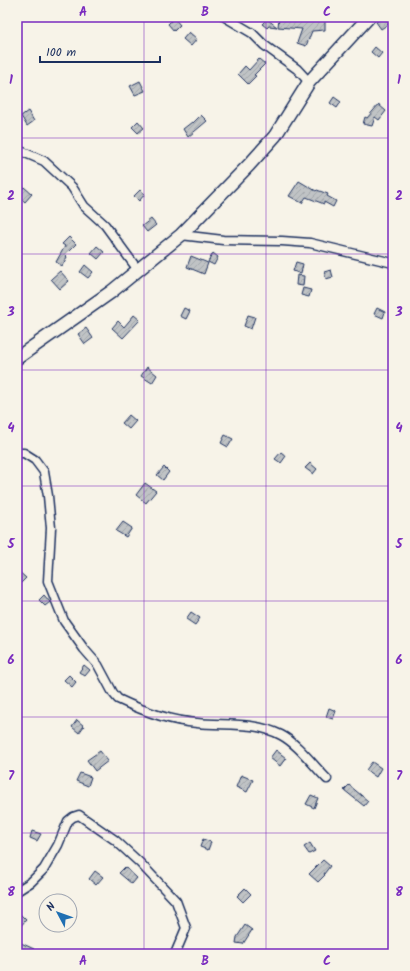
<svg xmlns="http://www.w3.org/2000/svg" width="410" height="971" viewBox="0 0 410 971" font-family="Kalam,sans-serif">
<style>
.building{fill:url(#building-hatch);stroke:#1b2f5e}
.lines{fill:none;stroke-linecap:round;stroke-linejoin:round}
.street-casing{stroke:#1b2f5e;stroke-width:11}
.secondary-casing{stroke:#1b2f5e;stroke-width:15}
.street{stroke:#f7f3e8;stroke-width:8}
.secondary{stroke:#f7f3e8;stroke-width:12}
.grid{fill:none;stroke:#7b2cbf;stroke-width:1;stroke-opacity:0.55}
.neatline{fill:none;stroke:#7b2cbf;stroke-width:1.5}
.grid-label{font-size:13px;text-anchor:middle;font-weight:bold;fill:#7b2cbf}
</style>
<defs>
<pattern id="building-hatch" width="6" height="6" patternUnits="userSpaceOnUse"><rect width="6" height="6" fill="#c0c3c5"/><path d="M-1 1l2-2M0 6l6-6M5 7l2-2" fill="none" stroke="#a4a8ac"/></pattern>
</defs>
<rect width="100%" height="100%" fill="#f7f3e8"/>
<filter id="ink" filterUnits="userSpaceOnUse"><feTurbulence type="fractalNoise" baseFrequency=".025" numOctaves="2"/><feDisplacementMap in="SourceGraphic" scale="8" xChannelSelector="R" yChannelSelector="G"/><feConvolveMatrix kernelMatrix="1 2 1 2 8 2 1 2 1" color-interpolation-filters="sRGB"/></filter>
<g filter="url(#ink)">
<g class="building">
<polygon points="384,17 393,17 393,21 381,29 376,22"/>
<polygon points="174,18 180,25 174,31 168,24"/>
<polygon points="279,18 325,20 325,30 312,31 306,46 297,43 302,29 278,27"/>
<polygon points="267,19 277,27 269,26 267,28 262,24"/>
<polygon points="189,32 197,39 191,46 183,39"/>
<polygon points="375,47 382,53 378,58 371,52"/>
<polygon points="259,59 265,64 254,75 256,76 248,84 238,74 245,66 249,70"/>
<polygon points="140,81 145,91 135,95 130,86"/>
<polygon points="334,97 341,102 337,108 330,103"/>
<polygon points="379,104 379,105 386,111 379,120 375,117 372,126 363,124 365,117 367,118"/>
<polygon points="28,111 34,121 27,126 21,116"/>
<polygon points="201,115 207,121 188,137 183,129 192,122 193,123"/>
<polygon points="138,121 144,128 138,133 132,127"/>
<polygon points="299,181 316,191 317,190 328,194 327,196 336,201 333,207 324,202 324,204 306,197 302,203 289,196"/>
<polygon points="24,187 32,194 25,202 17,195"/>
<polygon points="140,190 145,194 139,201 134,196"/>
<polygon points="151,219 156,225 147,232 142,226"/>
<polygon points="69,237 76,244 65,255 67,257 62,266 56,262 65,246 62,244"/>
<polygon points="97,246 104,252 98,259 91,253"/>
<polygon points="213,253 218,257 214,265 208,262"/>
<polygon points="191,256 208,263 204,274 187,267"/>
<polygon points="296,262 303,264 301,274 293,271"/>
<polygon points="85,265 93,272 88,278 80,272"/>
<polygon points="331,270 333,277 326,279 324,272"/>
<polygon points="60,271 69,281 60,289 51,279"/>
<polygon points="297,275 304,276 303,286 296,285"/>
<polygon points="303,288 311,290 309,297 301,295"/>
<polygon points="184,308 190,311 186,319 180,316"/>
<polygon points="377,308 385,312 383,318 374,314"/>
<polygon points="134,315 140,320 123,338 112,328 118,321 124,327"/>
<polygon points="248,315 255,317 251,329 244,326"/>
<polygon points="86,328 93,338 85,344 78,334"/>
<polygon points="147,367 157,375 152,383 141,376"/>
<polygon points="129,415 136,421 129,429 122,423"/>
<polygon points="225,435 233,439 228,447 221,443"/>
<polygon points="281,452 286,456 281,463 275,459"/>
<polygon points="310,463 317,469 313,474 305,468"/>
<polygon points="164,467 169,472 163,480 157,475"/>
<polygon points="145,483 156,491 146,503 136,495"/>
<polygon points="123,522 132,528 126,537 116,531"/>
<polygon points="17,570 26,578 21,583 20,582 17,583"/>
<polygon points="44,595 50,602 45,606 39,600"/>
<polygon points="191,612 200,618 195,625 186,619"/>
<polygon points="84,665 90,670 85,676 79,672"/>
<polygon points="69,675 76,682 72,687 64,680"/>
<polygon points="329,708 336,711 333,719 326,717"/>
<polygon points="77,720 84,726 79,733 72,727"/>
<polygon points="276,750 286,758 280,766 270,758"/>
<polygon points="100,751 108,761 95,771 87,760"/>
<polygon points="372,762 381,768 376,777 366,770"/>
<polygon points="80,773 91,777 88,786 76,781"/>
<polygon points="241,775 253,780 247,792 236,787"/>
<polygon points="349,785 368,801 364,806 344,790"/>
<polygon points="311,795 318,798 314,808 306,804"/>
<polygon points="32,831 41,834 37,841 30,838"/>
<polygon points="203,839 211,842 208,850 200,847"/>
<polygon points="310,843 315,851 309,854 304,847"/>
<polygon points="323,860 330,866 324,874 325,875 318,882 309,874"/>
<polygon points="125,867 137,878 132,884 119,873"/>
<polygon points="95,871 103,877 96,885 89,879"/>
<polygon points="245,888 251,894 243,902 237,896"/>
<polygon points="17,911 26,920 17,930"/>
<polygon points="245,925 252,930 243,944 236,943 237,937"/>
<polygon points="21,943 34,949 17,954 17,945"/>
</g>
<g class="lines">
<defs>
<g id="street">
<polyline points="225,17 252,33 264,45 297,69 309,82"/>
<polyline points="23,152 44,161 72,187 84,206 105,225 138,270"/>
<polyline points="181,235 223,240 282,241 310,243 393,263"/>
<path d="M17,453h7l11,7 9,12 4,24 3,32 -3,53 16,40 20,28 14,16 15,28 5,6c25,12 51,22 79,24 28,3 57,-2 84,12 17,9 32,30 46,44"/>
<polyline points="17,891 31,882 44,869 58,845 68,821 73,817 79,815 115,840 140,863 176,901 186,928 175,954"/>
</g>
<polyline id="secondary" points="17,358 111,292 181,235 249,165 275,136 309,82 369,17"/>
</defs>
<use href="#street" class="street-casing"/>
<use href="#secondary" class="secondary-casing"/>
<use href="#street" class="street"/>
<use href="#secondary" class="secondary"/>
</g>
</g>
<path class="grid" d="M144,17v937M266,17v937M17,138h376M17,254h376M17,370h376M17,486h376M17,601h376M17,717h376M17,833h376"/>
<rect width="410" height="971" fill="none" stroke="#f7f3e8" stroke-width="44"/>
<g transform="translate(58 913) rotate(311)"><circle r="19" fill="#f7f3e8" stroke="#9fa5b1"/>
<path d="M0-3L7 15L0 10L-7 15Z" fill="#1f6fb2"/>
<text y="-6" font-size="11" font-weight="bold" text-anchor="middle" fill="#1b2f5e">N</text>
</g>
<path d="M40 56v6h120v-6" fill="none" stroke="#1b2f5e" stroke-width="2"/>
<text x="46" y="56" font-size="12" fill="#1b2f5e" stroke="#f7f3e8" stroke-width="3" paint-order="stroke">100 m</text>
<rect x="22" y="22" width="366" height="927" class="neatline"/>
<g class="grid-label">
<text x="83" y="16">A</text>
<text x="205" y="16">B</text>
<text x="327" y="16">C</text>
<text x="11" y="84">1</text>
<text x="399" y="84">1</text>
<text x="11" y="200">2</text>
<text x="399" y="200">2</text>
<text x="11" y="316">3</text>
<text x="399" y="316">3</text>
<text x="11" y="432">4</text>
<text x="399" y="432">4</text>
<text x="11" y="548">5</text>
<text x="399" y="548">5</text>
<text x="11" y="664">6</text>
<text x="399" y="664">6</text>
<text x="11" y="780">7</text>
<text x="399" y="780">7</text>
<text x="11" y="896">8</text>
<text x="399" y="896">8</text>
<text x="83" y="965">A</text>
<text x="205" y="965">B</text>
<text x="327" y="965">C</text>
</g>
</svg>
